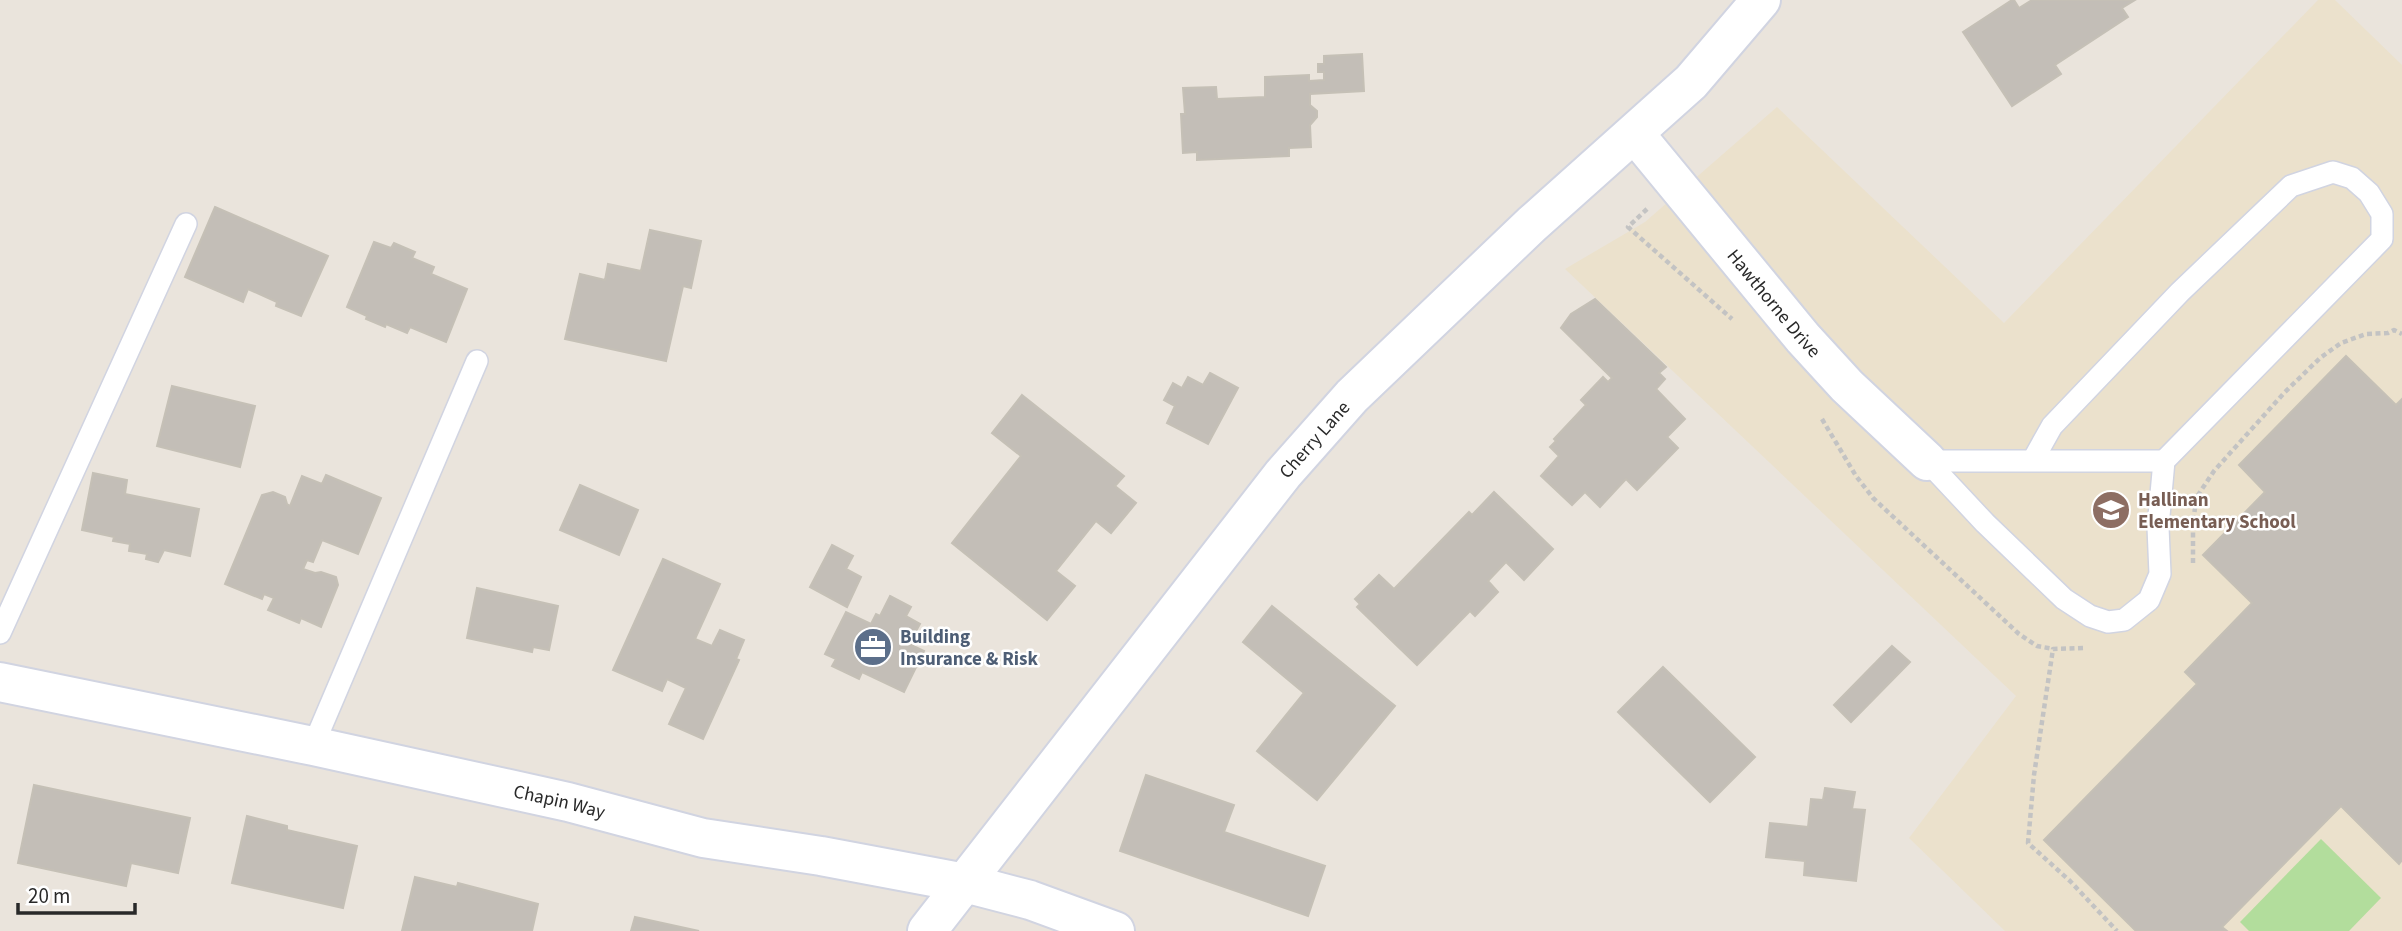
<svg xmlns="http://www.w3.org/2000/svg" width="2402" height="931" viewBox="0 0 2402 931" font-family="'Source Sans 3',sans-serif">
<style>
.education{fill:#ebe1cc}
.green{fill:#b2dd9c}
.building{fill:#c3beb7;stroke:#c5c0b6;stroke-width:2}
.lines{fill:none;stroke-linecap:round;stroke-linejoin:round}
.lane-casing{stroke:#d1d4e1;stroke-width:24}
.street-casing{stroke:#d1d4e1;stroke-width:42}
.secondary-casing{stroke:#d1d4e1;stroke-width:42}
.path{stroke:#c3c3c3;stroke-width:4.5;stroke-dasharray:5 3.5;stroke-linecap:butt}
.lane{stroke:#fff;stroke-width:21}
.street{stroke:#fff;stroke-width:38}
.secondary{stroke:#fff;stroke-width:38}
.labels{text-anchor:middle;stroke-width:5;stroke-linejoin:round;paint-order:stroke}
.street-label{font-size:19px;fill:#292929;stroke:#fff}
.education-label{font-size:19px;font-weight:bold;fill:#785e54;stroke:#fff;text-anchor:start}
.service-label{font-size:19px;font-weight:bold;fill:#4e5e75;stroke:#fff;text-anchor:start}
</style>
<rect width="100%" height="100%" fill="#eae4dc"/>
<polygon class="education" points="2318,0 2335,0 2402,65 2402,931 2005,931 1909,838 2016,696 1565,269 1645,222 1777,107 2004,323"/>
<polygon class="green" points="2321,839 2381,898 2349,931 2249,931 2240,922"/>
<g class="building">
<polygon points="2012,0 2014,0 2019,8 2032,0 2135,0 2122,8 2128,17 2055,65 2061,74 2012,106 1963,32"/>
<polygon points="1362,54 1364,91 1310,94 1310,105 1317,111 1317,117 1310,125 1311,147 1289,148 1289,156 1197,160 1197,152 1183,153 1181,114 1185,114 1183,88 1216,87 1217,99 1265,97 1265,77 1309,75 1309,81 1324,80 1324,72 1318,72 1318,64 1324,64 1324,56"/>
<polygon points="215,207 328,256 301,316 276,306 277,302 248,289 243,302 185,277"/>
<polygon points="650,230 701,241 691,288 683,286 666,361 565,339 580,274 605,280 608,264 641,271"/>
<polygon points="374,242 391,248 394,243 415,252 412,258 434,267 431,274 467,289 446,342 410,327 407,333 386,324 385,327 366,319 367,316 347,307"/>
<polygon points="1595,299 1666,367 1659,373 1665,379 1656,389 1685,419 1667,437 1678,448 1637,490 1626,479 1600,507 1585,492 1572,505 1541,476 1559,456 1550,447 1556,441 1554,439 1586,405 1581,400 1603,377 1608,382 1612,378 1561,328 1571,314"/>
<polygon points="2346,356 2396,405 2402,399 2402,860 2399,864 2341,806 2222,927 2227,931 2136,931 2044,840 2197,684 2185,672 2252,603 2203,555 2265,492 2239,465"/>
<polygon points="1210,373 1238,388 1208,444 1167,423 1175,406 1164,400 1173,383 1182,388 1188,377 1203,385"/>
<polygon points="172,386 255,406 240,467 157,446"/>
<polygon points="1022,395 1124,476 1115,486 1136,503 1111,533 1096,521 1056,571 1075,586 1047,620 952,543 1021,456 992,433"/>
<polygon points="93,473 127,480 125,494 199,509 190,556 164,550 158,562 146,559 147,554 129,551 130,544 113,541 114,537 82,530"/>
<polygon points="326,475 381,498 358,554 322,540 313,562 307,560 303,569 315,573 321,572 336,577 338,585 321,627 301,618 299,623 268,610 274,598 264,594 262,599 225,584 262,495 273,492 285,497 287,504 290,506 302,476 322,484"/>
<polygon points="580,485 638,510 619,555 560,530"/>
<polygon points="1494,492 1553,549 1524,580 1506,562 1488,581 1498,592 1475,616 1470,611 1417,665 1357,607 1360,604 1355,599 1379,575 1394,589 1469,512 1472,515"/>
<polygon points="832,545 853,556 846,569 861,577 847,607 810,587"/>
<polygon points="663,559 720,584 695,639 712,646 720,630 744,640 736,659 739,660 703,739 669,724 686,688 667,679 662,691 613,670"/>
<polygon points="477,588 558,606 549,650 533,647 532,652 467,638"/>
<polygon points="890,596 911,607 906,616 920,624 909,644 924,651 904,692 862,672 859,679 832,666 836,659 825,654 846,612 871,624 876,614 880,616"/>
<polygon points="1272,606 1395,706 1317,800 1257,751 1304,693 1243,642"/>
<polygon points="1892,646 1910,662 1851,722 1834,705"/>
<polygon points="1663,667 1755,757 1710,802 1618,712"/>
<polygon points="1146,775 1234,805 1224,832 1325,866 1308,916 1120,851"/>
<polygon points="34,785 190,818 178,873 131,863 126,886 18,863"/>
<polygon points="1825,788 1855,792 1852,809 1865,810 1856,881 1804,875 1805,861 1766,857 1770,823 1808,827 1811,799 1823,800"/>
<polygon points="247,816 287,826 287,830 357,846 343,908 232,883"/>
<polygon points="415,877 457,887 458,883 538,904 532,931 402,931"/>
<polygon points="635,917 699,931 631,931"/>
</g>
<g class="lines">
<defs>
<g id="lane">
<polyline points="1927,461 1985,523 2064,599 2090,616 2108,622 2124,620 2149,600 2160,574 2158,527 2164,461 2382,239 2382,214 2369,193 2352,178 2333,172 2291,186 2180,292 2052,426 2033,460"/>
<polyline points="1927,461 2164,461"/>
<polyline points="0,633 186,224"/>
<polyline points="313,746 477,361"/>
</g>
<g id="street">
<path id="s1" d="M1635,134l168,204 44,48 80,75"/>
<path id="s2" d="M0,682l313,64 255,56 135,36 118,18 144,27 65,17 85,31"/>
</g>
<g id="secondary">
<path id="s3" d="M927,931l356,-457 69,-78 180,-172 159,-142 70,-82"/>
</g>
</defs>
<use href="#lane" class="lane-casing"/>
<use href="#street" class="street-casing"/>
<use href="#secondary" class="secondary-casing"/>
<g class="path">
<polyline points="1647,209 1628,227 1732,319"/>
<polyline points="1822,419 1856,476 1873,498 2019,634 2037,646 2053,649"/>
<polyline points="2193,563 2193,526 2196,498 2214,471 2284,393 2320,358 2341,343 2366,334 2388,333 2394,330 2402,334"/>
<polyline points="2083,648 2053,649 2034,775 2028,843 2070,881 2117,931"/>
</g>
<use href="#lane" class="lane"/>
<use href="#street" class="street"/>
<use href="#secondary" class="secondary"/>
</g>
<defs>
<symbol id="school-disc" viewBox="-11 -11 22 22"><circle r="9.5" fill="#8d6e63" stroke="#fff"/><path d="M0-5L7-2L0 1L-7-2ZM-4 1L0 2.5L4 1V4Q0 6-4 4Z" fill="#fff"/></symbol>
<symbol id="office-disc" viewBox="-11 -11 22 22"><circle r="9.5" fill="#5c6f8a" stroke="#fff"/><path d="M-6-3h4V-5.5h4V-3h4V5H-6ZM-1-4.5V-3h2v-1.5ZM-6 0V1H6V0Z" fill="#fff"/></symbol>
</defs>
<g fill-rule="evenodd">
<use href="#school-disc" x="2089" y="488" width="44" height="44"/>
<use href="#office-disc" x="851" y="625" width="44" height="44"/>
</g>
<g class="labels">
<g class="street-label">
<text dy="7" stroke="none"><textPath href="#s1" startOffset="219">Hawthorne Drive</textPath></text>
<text dy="7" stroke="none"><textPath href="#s3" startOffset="626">Cherry Lane</textPath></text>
<text dy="7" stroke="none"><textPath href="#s2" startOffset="572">Chapin Way</textPath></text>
</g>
<g class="education-label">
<text x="2138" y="506">Hallinan<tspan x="2138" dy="22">Elementary School</tspan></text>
</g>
<g class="service-label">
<text x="900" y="643">Building<tspan x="900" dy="22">Insurance &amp; Risk</tspan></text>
</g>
</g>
<path d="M18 903v10h117v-10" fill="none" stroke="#292929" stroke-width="3.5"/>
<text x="28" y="903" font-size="21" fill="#292929" stroke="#ffffff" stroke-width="5" paint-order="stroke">20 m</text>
</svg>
